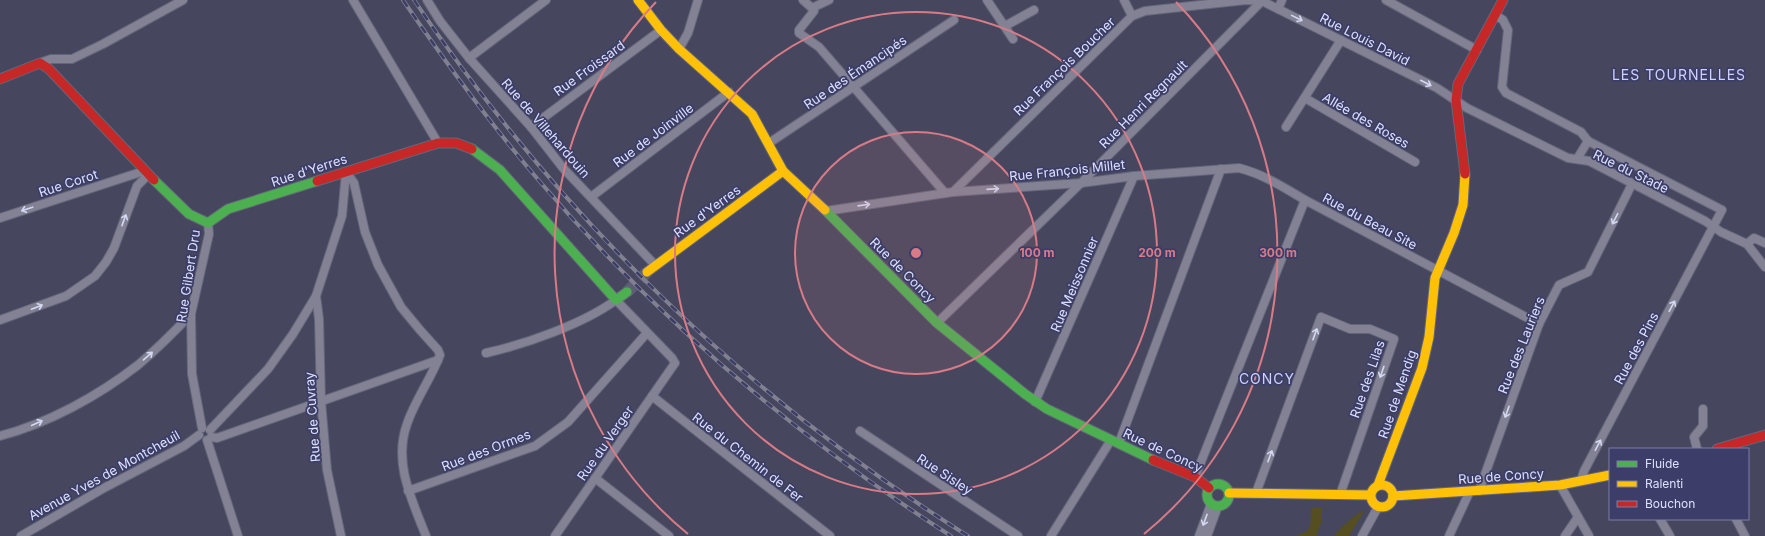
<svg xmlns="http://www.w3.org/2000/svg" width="1765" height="536" viewBox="0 0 1765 536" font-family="Inter,sans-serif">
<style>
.green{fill:#554e21}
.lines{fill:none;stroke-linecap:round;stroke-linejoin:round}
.secondary-tunnel{stroke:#5d5e76;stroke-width:12;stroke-dasharray:12 6;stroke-linecap:butt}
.street-casing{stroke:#64657a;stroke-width:10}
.fast-casing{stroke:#64657a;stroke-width:11}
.slow-casing{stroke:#64657a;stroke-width:11}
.jam-casing{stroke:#64657a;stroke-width:11}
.street{stroke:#828294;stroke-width:8}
.fast{stroke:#4caf50;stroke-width:9}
.slow{stroke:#ffc107;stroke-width:9}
.jam{stroke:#c62828;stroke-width:9}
.rail-casing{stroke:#808091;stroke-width:4}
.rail{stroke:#3c3d68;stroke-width:2.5;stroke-dasharray:8;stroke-linecap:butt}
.oneway{stroke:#d4d7f1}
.ring{fill:none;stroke:#d97b87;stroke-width:2}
.labels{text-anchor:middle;stroke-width:3.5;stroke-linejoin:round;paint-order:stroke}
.street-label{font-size:13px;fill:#dde0fb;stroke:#3c3d68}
.neighbourhood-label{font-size:14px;letter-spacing:1px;fill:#ced1fb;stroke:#3c3d68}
.centre{fill:#d97b87;stroke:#3c3d68;stroke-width:2}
.ring-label{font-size:12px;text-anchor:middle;font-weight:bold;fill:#d97b87;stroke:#3c3d68;stroke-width:3.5;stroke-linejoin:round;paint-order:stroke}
</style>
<rect width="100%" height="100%" fill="#46475e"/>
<g class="green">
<path d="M1322,507v14l-6,15h-21c19,-5 15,-11 16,-28z"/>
<path d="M1364,511l-15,25h-15c5,-7 22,-23 30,-25z"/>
</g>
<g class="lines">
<polyline class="secondary-tunnel" points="627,292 647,272"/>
<defs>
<g id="street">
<polyline points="353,0 438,143"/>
<polyline points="427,0 440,21 469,58 531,127 563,168 655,265"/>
<polyline points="803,0 812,8 829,0"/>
<polyline points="987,0 1013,39"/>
<polyline points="1124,0 1132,16"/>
<polyline points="1386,0 1477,50"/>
<polyline points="812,8 814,11 799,30 799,33 819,47 945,193"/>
<polyline points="1278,9 1282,0"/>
<polyline points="1495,15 1503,20 1508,30 1502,87 1506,93 1581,132 1588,141"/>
<polyline points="1005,26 1034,10"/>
<polyline points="679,49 688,33 698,0"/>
<polyline points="469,58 546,0"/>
<polyline points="40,63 51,59 72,59 103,44 183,0"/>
<polyline points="1305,98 1415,162"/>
<polyline points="531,127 661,30"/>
<polyline points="1286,127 1341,40"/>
<polyline points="769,143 954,20"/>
<polyline points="1577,159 1588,141 1722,210 1584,471 1581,481"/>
<path d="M346,172l8,11 11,49 13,33 23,42 19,23 18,20 2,5c-9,24 -25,45 -33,69 -14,39 5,76 19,112"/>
<polyline points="953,192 1132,16 1145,11 1246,0 1262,1 1437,88 1467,108 1568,158 1589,161 1705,221 1721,232 1747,244 1765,267"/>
<polyline points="591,197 729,92"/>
<path d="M826,211l127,-19 128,-9 53,-7 105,-8c24,6 44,19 66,32l234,124"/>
<polyline points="0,218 144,171 146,177 137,186 114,248 106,262 95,276 66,296 0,320"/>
<polyline points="1747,244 1754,238 1765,243"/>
<polyline points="316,296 319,319 321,401 327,470 341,536"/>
<polyline points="937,323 1081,183 1262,1"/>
<path d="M486,353c40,-9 97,-29 130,-53l56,58 3,5 -120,173"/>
<polyline points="652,396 830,536"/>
<polyline points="1035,402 1134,176"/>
<polyline points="202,428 192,374 191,314 209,234 208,223"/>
<polyline points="210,430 268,369 293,334 316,296 342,216 346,172"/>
<polyline points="860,431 1018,536"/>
<path d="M0,436c49,-13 98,-40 138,-71 19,-16 36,-33 53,-51"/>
<polyline points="211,437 217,438 438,360"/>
<polyline points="207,440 238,536"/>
<polyline points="1119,443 1221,169"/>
<polyline points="1697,449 1694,437 1703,426 1703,409"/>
<polyline points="1195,477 1305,200"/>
<polyline points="595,478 669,536"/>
<polyline points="1560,485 1589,536"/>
<polyline points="408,491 535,446 568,422 647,333"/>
<polyline points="1479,491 1539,324 1559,285 1588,272 1632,184"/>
<polyline points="1256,493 1321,317 1350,329 1370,329 1394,339 1340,495"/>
<polyline points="1660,519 1670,536"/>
<polyline points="1736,519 1745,536"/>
<polyline points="21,536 104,488 184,446 199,435"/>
<polyline points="1051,536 1111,440"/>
<polyline points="1199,536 1211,504"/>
<polyline points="1207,536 1218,506"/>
<polyline points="1362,536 1378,507"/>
<polyline points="1449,536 1470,491"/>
<polyline points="1565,536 1578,517"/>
</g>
<g id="fast">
<polyline points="472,149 500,170 616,300 627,292"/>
<polyline points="154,180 189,214 208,223 228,209 317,181"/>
<polyline points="825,210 937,323 1025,394 1047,409 1153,460"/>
<circle cx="1218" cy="495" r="11"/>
</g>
<g id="slow">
<polyline points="638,0 661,30 679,49 752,114 783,171 825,210"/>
<polyline points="647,272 783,171"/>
<circle cx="1382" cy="496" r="11"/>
<polyline points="1378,485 1422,368 1429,337 1435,278 1454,233 1463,205 1465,174"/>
<polyline points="1229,493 1370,495"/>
<polyline points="1393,496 1560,485 1610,475"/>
</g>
<g id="jam">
<polyline points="0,79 40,63 49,69 154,180"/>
<polyline points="1465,174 1456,100 1458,84 1503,0"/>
<polyline points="317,181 438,143 456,143 472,149"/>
<polyline points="1717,449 1765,435"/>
<polyline points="1153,460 1195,477 1209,488"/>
</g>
</defs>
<use href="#street" class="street-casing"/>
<use href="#fast" class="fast-casing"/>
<use href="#slow" class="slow-casing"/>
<use href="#jam" class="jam-casing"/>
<use href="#street" class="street"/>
<use href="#fast" class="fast"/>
<use href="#slow" class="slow"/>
<use href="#jam" class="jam"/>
<defs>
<g id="rail">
<path d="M403,0c43,63 88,125 138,183 118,138 257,255 410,353"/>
<path d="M414,0c148,220 330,395 554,536"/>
</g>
</defs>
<use href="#rail" class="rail-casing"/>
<use href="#rail" class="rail"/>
</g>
<defs><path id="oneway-shaft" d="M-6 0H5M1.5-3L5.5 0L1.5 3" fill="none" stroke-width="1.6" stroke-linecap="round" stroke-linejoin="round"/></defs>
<g class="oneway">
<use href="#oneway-shaft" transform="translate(1297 18) rotate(26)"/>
<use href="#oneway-shaft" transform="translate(1426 83) rotate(27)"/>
<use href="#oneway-shaft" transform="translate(993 189) rotate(-4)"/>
<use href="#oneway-shaft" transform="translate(864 205) rotate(-8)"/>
<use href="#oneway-shaft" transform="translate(27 209) rotate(162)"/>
<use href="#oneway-shaft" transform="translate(1615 219) rotate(117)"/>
<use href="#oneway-shaft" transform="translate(124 220) rotate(-70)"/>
<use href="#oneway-shaft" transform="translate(1672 306) rotate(-62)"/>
<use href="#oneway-shaft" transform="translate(37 307) rotate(-21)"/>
<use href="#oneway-shaft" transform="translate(1315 334) rotate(-70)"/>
<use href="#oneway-shaft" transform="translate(148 356) rotate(-41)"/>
<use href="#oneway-shaft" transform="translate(1382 372) rotate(109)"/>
<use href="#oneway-shaft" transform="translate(1507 412) rotate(110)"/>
<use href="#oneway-shaft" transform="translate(37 423) rotate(-24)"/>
<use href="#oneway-shaft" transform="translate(1598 445) rotate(-62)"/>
<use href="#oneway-shaft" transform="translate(1270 456) rotate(-70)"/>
<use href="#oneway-shaft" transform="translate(1205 520) rotate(110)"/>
</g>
<circle cx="916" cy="253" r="121" fill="#d97b87" fill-opacity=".12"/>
<g class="ring">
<circle cx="916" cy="253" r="121"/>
<circle cx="916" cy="253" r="241"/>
<path d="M688 534A362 362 0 0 1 656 2M1176 2A362 362 0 0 1 1144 534"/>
</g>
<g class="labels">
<g class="street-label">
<text transform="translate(1365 39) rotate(27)" y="5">Rue Louis David</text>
<text transform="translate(1064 66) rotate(-44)" y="5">Rue François Boucher</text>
<text transform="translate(589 68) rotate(-36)" y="5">Rue Froissard</text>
<text transform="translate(855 72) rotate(-34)" y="5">Rue des Émancipés</text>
<text transform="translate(1143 104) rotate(-45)" y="5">Rue Henri Regnault</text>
<text transform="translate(1366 120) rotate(30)" y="5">Allée des Roses</text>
<text transform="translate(546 128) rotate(49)" y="5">Rue de Villehardouin</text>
<text transform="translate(653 135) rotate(-37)" y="5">Rue de Joinville</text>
<text transform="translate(309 170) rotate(-18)" y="5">Rue d'Yerres</text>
<text transform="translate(1067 170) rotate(-6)" y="5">Rue François Millet</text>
<text transform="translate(1631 171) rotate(26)" y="5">Rue du Stade</text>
<text transform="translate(68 183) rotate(-18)" y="5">Rue Corot</text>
<text transform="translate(707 211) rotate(-36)" y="5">Rue d'Yerres</text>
<text transform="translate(1370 221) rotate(28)" y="5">Rue du Beau Site</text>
<text transform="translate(903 270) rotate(45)" y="5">Rue de Concy</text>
<text transform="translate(188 276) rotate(-81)" y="5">Rue Gilbert Dru</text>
<text transform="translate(1074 284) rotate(-67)" y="5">Rue Meissonnier</text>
<text transform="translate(1521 345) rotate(-68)" y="5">Rue des Lauriers</text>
<text transform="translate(1636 348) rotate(-62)" y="5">Rue des Pins</text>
<text transform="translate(1367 379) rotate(-71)" y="5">Rue des Lilas</text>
<text transform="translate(1397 394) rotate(-71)" y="5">Rue de Mendig</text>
<text transform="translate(312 417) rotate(-94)" y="5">Rue de Cuvray</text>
<text transform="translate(605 443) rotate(-55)" y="5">Rue du Verger</text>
<text transform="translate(486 450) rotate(-21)" y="5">Rue des Ormes</text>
<text transform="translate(1163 450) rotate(25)" y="5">Rue de Concy</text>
<text transform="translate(748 457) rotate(38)" y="5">Rue du Chemin de Fer</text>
<text transform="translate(945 474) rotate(33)" y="5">Rue Sisley</text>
<text transform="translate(104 475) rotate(-29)" y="5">Avenue Yves de Montcheuil</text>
<text transform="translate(1501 476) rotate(-4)" y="5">Rue de Concy</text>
</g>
<g class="neighbourhood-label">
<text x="1679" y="80">LES TOURNELLES</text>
<text x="1267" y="384">CONCY</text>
</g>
</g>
<circle cx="916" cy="253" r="6" class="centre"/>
<g class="ring-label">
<text x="1037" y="257">100 m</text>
<text x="1157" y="257">200 m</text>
<text x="1278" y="257">300 m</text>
</g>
<rect x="1609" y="448" width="140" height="72" fill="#3c3d68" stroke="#7c7ea3"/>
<rect x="1617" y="461" width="20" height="6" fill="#4caf50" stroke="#7c7ea3"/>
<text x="1645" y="468" font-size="12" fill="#dde0fb">Fluide</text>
<rect x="1617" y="481" width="20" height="6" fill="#ffc107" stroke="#7c7ea3"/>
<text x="1645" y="488" font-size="12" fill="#dde0fb">Ralenti</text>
<rect x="1617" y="501" width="20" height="6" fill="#c62828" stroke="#7c7ea3"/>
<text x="1645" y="508" font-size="12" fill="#dde0fb">Bouchon</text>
</svg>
